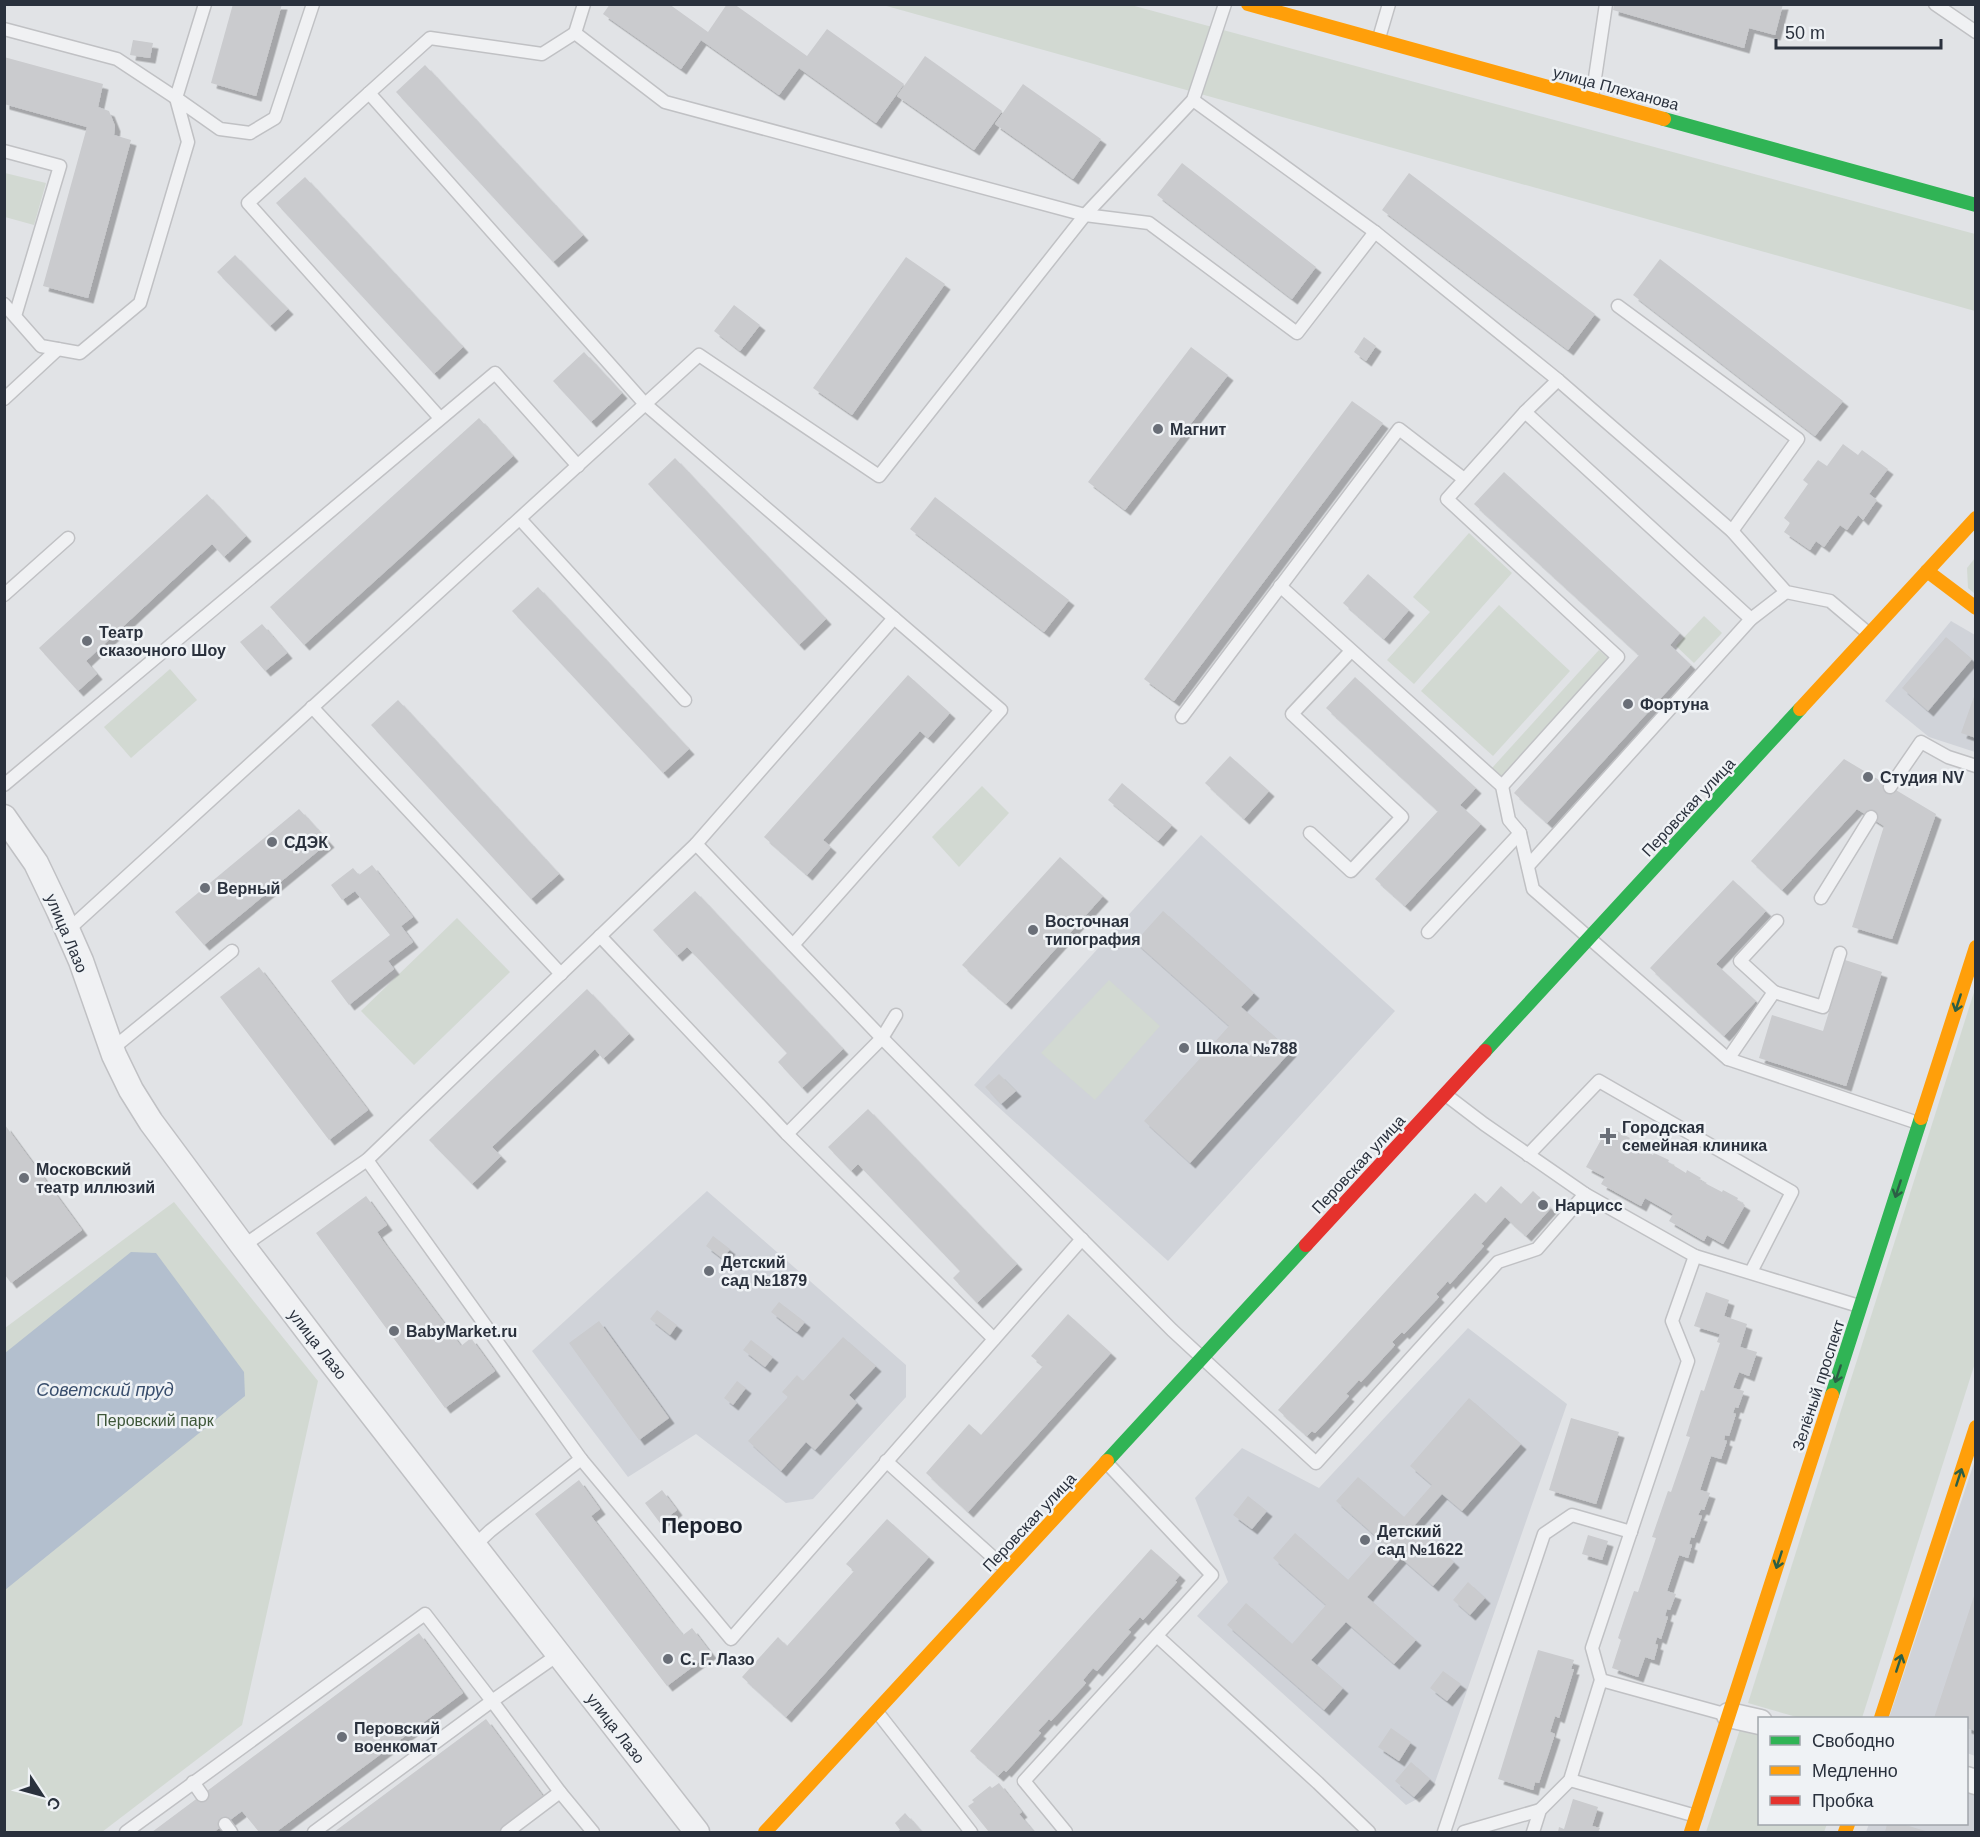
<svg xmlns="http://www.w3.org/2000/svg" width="1980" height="1837" viewBox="0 0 1980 1837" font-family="Arial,sans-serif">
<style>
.built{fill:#d0d3d9}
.green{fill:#d2d9d2}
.water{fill:#b3bfce}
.building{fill:#cacbce;filter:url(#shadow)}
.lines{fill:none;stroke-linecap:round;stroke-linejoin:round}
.lane-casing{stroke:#c0c1c4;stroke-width:15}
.street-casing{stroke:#c0c1c4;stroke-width:27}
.lane{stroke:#f0f1f3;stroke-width:12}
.street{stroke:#f0f1f3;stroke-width:24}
.fast{stroke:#30b455;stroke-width:14}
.slow{stroke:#ff9f0a;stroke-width:14}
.jam{stroke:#e5322d;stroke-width:14}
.oneway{stroke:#2c5f45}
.poi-dot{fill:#6a6f78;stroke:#eff2f5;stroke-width:2}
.labels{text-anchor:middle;stroke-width:5;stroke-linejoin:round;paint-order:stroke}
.street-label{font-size:16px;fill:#2a313d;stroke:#eff2f5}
.poi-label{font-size:16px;font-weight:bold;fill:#2a313d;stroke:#eff2f5;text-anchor:start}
.park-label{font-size:16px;fill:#3e5739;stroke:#eff2f5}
.water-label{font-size:18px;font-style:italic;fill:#394e6d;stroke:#eff2f5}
.district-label{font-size:22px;font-weight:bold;fill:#1c222e;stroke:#eff2f5}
</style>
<defs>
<filter id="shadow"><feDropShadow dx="5.5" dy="5.5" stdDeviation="0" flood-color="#0004"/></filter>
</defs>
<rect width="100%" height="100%" fill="#e1e3e6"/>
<g class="built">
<polygon points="1951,621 1975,635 1975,752 1929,737 1885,701"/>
<polygon points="1201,835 1395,1011 1168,1261 974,1085"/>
<polygon points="707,1191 906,1365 906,1397 813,1499 786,1503 696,1434 628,1477 532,1351"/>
<polygon points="1468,1328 1567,1404 1432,1791 1406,1805 1197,1616 1228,1582 1195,1498 1242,1448 1319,1488"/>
<polygon points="1975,1460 1975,1756 1967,1753 1966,1718 1889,1718"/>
<polygon points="1967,1793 1975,1795 1975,1832 1866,1832 1869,1824 1966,1824"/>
</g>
<g class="green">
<polygon points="883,5 1131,5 1975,234 1975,311"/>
<polygon points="5,173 46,183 34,225 5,217"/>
<polygon points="1469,533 1512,573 1414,684 1387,660 1430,612 1413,597"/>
<polygon points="1975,558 1975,594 1968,588 1967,568"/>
<polygon points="1499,605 1570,671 1493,756 1421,691"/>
<polygon points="1704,616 1722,633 1694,663 1676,646"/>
<polygon points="1599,650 1608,658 1502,777 1492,768"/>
<polygon points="170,669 197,700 131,758 104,727"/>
<polygon points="982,786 1009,813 959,867 932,837"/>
<polygon points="457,918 510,972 414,1065 361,1011"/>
<polygon points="1109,980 1160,1026 1095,1100 1041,1053"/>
<polygon points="1975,989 1975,1363 1862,1718 1800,1718 1748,1703"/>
<polygon points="174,1202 318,1381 242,1725 102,1832 5,1832 5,1328"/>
<polygon points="1741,1726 1759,1732 1760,1824 1827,1824 1824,1832 1706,1832"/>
</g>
<polygon class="water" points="131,1252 156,1253 244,1372 245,1396 5,1590 5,1353"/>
<g class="building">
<polygon points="233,4 282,4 256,96 211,83"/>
<polygon points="610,4 669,4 708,32 727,4 734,4 807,56 827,29 904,84 876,123 799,68 779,95 701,40 681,69 603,14"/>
<polygon points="1614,4 1753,5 1783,4 1775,35 1749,28 1744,48 1613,10"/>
<polygon points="133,40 153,43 150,58 130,55"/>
<polygon points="925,56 1002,111 974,150 897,96"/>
<polygon points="4,57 103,84 98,107 109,111 115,126 114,135 131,140 88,298 43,286 87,127 4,104"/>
<polygon points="425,65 583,235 553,262 396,92"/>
<polygon points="1023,84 1101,139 1073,179 995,124"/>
<polygon points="1182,163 1316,267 1292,299 1157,195"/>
<polygon points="1409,173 1595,314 1568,350 1382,210"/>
<polygon points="305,177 463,347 434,374 276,203"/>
<polygon points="235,255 288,309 270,326 217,272"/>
<polygon points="906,257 945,284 852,415 813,388"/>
<polygon points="1660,259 1843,401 1815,436 1633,295"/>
<polygon points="734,305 760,325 740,351 714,331"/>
<polygon points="1364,337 1376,346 1366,361 1354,352"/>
<polygon points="1191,347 1228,375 1125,510 1088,482"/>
<polygon points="584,352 622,393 591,422 553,381"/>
<polygon points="1352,401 1383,423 1174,701 1144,679"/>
<polygon points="479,418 513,456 304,645 270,607"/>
<polygon points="1843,444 1858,455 1862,450 1888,469 1869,494 1877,500 1863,520 1858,515 1847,530 1840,525 1824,547 1816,541 1810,550 1784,532 1790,523 1784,518 1808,484 1803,480 1818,460 1827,466"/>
<polygon points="675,458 826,619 799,645 648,484"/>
<polygon points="1504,472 1680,633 1670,645 1691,665 1547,823 1514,793 1639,655 1474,504"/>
<polygon points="207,494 246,536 224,557 212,544 86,661 97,674 78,691 39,648"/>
<polygon points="935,497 1069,600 1044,632 910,529"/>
<polygon points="1368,574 1409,610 1384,639 1343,603"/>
<polygon points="538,587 689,749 663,773 512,611"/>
<polygon points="262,624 287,653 265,671 240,642"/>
<polygon points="1946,637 1972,659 1928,711 1902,688"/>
<polygon points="908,675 950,713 928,738 920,731 823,840 831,847 807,875 764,837"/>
<polygon points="1355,677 1476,788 1460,805 1481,824 1405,906 1375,879 1438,811 1326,708"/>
<polygon points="1976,691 1976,738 1961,733"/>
<polygon points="398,700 559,874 531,899 371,725"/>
<polygon points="1230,756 1269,791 1244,819 1205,783"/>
<polygon points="1844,759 1936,814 1892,939 1852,927 1884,826 1857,809 1782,890 1751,861"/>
<polygon points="1122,783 1172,825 1158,841 1108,800"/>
<polygon points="299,809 329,842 204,945 175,912"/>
<polygon points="1060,857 1103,896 1006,1004 962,965"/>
<polygon points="372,865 413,917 401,926 413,942 388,961 394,969 349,1005 331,981 390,935 355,891 342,900 331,885 353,868 359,875"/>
<polygon points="1733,880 1766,911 1716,964 1756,1001 1724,1036 1650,968"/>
<polygon points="695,891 843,1049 802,1088 778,1062 787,1053 694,954 687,947 677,956 653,930"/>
<polygon points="1163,911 1254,993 1241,1007 1291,1051 1190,1163 1144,1121 1229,1026 1135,942"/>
<polygon points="1845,960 1882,972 1846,1086 1759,1058 1772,1015 1823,1031"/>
<polygon points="259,967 368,1110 329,1140 220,997"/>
<polygon points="587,989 629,1034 603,1059 595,1049 492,1147 501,1156 472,1184 429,1140"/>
<polygon points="999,1074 1016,1091 1001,1104 985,1087"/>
<polygon points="868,1109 1017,1264 977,1303 953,1278 960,1271 858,1164 851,1171 828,1147"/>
<polygon points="5,1125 82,1230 11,1283 5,1275"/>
<polygon points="1607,1129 1616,1134 1617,1131 1630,1138 1628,1141 1653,1155 1654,1153 1669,1160 1668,1162 1686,1173 1687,1170 1701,1178 1699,1180 1722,1192 1723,1190 1738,1198 1737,1200 1745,1205 1723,1244 1707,1235 1704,1241 1669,1221 1673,1214 1645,1198 1641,1206 1601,1184 1605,1177 1586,1167"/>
<polygon points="1501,1186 1521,1204 1533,1191 1551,1208 1526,1236 1505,1217 1481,1244 1484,1246 1450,1284 1448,1281 1436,1294 1439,1297 1404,1334 1402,1332 1392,1342 1395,1345 1361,1382 1359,1380 1346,1394 1349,1396 1330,1417 1315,1433 1312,1431 1307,1436 1278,1410 1475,1193 1486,1203"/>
<polygon points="366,1196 387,1225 377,1232 383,1241 461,1346 471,1338 495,1371 445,1408 316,1233"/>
<polygon points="713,1236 730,1249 723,1259 706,1246"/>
<polygon points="1706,1292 1729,1300 1724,1316 1747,1324 1740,1347 1757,1352 1749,1376 1739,1372 1733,1388 1744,1391 1738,1408 1735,1407 1733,1413 1736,1414 1729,1436 1725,1435 1724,1440 1727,1441 1721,1459 1711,1456 1700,1490 1710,1493 1704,1510 1701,1509 1698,1515 1702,1516 1694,1538 1691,1537 1689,1544 1692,1545 1688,1558 1679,1555 1667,1591 1676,1594 1670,1610 1667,1609 1665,1616 1668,1617 1661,1639 1657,1637 1655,1644 1658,1645 1654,1660 1645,1657 1638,1677 1612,1668 1621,1640 1618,1638 1626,1614 1634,1591 1638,1592 1656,1538 1652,1537 1668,1491 1671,1492 1690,1437 1686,1436 1701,1390 1704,1391 1720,1343 1717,1342 1720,1334 1694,1326"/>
<polygon points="779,1302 805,1322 797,1332 771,1312"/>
<polygon points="657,1310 677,1325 670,1335 650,1319"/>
<polygon points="1068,1314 1111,1353 968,1512 926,1473 969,1424 981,1435 1043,1366 1031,1356"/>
<polygon points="599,1321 669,1418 639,1440 569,1343"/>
<polygon points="843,1337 876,1366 849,1395 857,1403 815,1450 806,1442 781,1471 748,1441 788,1397 782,1392 797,1375 803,1381"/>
<polygon points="751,1340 773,1357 765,1367 743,1350"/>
<polygon points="737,1381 746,1388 733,1405 724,1398"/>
<polygon points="1469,1398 1521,1444 1462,1511 1442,1494 1414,1526 1454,1562 1433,1586 1401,1558 1367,1597 1416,1640 1394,1664 1346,1622 1311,1660 1343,1688 1324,1710 1227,1625 1246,1603 1292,1644 1326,1605 1273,1558 1295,1533 1348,1580 1382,1542 1336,1501 1358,1477 1404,1517 1432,1485 1410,1466"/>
<polygon points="1571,1418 1619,1432 1596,1504 1549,1490"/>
<polygon points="579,1480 600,1509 591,1516 672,1622 683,1635 692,1628 711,1653 667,1686 535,1514"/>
<polygon points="662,1490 677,1510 660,1523 645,1503"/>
<polygon points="1248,1496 1267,1511 1252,1529 1233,1515"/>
<polygon points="887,1519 929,1557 786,1717 742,1677 778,1637 787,1646 854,1571 846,1564"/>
<polygon points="1588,1535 1608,1541 1602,1560 1582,1554"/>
<polygon points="1151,1549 1180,1575 1175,1581 1177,1582 1143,1620 1140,1617 1128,1630 1131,1632 1097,1671 1093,1668 1083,1680 1086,1683 1051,1721 1049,1719 1038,1731 1041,1733 1006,1772 1004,1770 998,1776 970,1751"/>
<polygon points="1468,1582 1485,1598 1470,1615 1453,1600"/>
<polygon points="1975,1593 1976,1593 1976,1731 1966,1728 1966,1718 1934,1718"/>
<polygon points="419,1633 463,1693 276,1832 259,1832 242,1811 214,1832 152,1832"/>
<polygon points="1538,1650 1574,1660 1571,1669 1574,1669 1559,1718 1555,1716 1550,1732 1555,1734 1539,1783 1535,1782 1533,1790 1498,1779"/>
<polygon points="1443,1671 1461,1684 1447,1701 1430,1688"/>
<polygon points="486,1719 545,1799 501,1832 334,1832"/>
<polygon points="1391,1728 1411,1742 1399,1761 1378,1747"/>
<polygon points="1411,1762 1430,1779 1414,1797 1395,1781"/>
<polygon points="999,1783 1022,1812 1019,1814 1034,1832 989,1832 968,1806 974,1802 972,1800 990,1786 992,1788"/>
<polygon points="1573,1799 1598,1807 1592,1826 1600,1828 1598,1832 1558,1832 1559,1827 1564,1829"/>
<polygon points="905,1813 922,1832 897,1832 900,1830 895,1823"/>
<polygon points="1887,1824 1902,1824 1929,1832 1885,1832"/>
</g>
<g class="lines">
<defs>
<g id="lane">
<polyline points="584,4 575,33 665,102 1085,215 1149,223 1297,333 1375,232"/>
<polyline points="1935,4 1976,32"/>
<polyline points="4,29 117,59 176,98 205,4"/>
<polyline points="575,33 542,54 430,38 369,93 645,404 1001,710 793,945"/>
<polyline points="1379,38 1389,4"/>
<polyline points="369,93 248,203 440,418"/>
<polyline points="1592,98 1606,4"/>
<polyline points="1193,100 1375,232 1558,380 1732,531 1786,592 1830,601 1868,633"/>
<polyline points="4,151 60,166 15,316"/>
<polyline points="4,304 41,346 80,353 140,303 188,142 176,98 220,129 250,133 275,118 313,4"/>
<polyline points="1618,306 1798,439 1732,531"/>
<polyline points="4,399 58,349"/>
<polyline points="1525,412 1751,619"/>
<polyline points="520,519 685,700"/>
<polyline points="1280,586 1502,786 1509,820 1520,833 1533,889 1728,1059 1918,1123"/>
<polyline points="4,595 68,538"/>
<polyline points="312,707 561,974"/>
<polyline points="1182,717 1399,429 1464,479"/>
<polyline points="4,785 495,373 578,466"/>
<polyline points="1502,786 1618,657 1447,499 1525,412 1558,380"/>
<polyline points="1890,787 1921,742 1948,757 1976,766"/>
<polyline points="1310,833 1351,871 1402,817 1292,714 1351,651"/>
<polyline points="696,844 882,1038 1172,1330 1316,1463 1498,1262 1537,1249 1585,1194"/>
<polyline points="1528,866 1751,619 1786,592"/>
<polyline points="1821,898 1871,817"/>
<polyline points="68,930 699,355 879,476 1085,215 1193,100 1225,4"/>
<polyline points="1428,932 1520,833"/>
<polyline points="600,936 787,1134 994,1339"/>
<polyline points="1774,992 1823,1007 1840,953"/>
<polyline points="112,1049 232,951"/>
<polyline points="1728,1059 1774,992 1740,961 1777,921"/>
<polyline points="1446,1095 1484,1124 1585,1194 1695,1256 1859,1306"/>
<polyline points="787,1134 882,1038 896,1015"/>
<polyline points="1528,1155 1599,1081 1792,1192 1751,1272"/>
<polyline points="367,1160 581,1459 731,1639 1082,1239"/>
<polyline points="243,1246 367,1160 696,844 894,618"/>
<polyline points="886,1461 1006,1569"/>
<polyline points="474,1546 490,1531 581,1459"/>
<polyline points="1157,1636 1318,1783 1369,1832"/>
<polyline points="559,1654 492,1701 560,1792"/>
<polyline points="1601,1680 1728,1715"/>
<polyline points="878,1713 971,1832"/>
<polyline points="1570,1780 1696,1816"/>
<polyline points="193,1782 202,1795"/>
<polyline points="225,1824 231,1832"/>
<polyline points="126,1832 425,1614 492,1701 314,1832"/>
<polyline points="507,1832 560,1792 593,1832"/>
<polyline points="1066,1832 1024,1781 1212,1575 1106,1462"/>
<polyline points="1444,1832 1544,1534 1572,1515 1631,1532"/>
<polyline points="1464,1832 1540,1810"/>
<polyline points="1533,1832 1540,1810 1570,1780 1601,1680 1592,1648 1688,1361 1672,1321 1695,1256"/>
</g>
<g id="street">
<polyline points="4,817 36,863 59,911 81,961 114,1055 131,1090 151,1122 243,1246 332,1363 697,1832"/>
<polyline points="1729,1715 1760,1722"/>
<polyline points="1966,1779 1976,1782"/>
</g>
</defs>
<use href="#lane" class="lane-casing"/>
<use href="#street" class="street-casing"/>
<use href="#lane" class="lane"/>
<use href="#street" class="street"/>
<g class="fast">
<polyline points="1664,119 1976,205"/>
<polyline points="1485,1051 1800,709"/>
<polyline points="1832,1395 1921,1118"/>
<polyline points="1107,1461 1306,1245"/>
</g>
<g class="slow">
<polyline points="1248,4 1664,119"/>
<polyline points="1927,571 1976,608"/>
<polyline points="1800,709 1976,518"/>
<polyline points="1921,1118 1976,947"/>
<polyline points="1881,1718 1976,1427"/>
<polyline points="765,1832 1107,1461"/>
<polyline points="1691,1832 1832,1395"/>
<polyline points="1845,1832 1848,1824"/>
</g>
<polyline class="jam" points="1306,1245 1485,1051"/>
</g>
<defs><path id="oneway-shaft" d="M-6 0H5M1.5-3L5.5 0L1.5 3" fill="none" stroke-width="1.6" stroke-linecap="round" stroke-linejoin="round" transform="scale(1.5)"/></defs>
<g class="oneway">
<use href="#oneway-shaft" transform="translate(1958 1003) rotate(108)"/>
<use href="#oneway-shaft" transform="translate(1898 1189) rotate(108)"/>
<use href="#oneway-shaft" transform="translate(1838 1374) rotate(108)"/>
<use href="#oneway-shaft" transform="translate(1959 1477) rotate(-72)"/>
<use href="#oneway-shaft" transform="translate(1779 1560) rotate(108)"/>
<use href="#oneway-shaft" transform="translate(1899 1663) rotate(-72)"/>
</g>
<g class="poi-dot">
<circle cx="1158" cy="429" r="6"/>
<circle cx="87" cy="641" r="6"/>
<circle cx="1628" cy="704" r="6"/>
<circle cx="1868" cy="777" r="6"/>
<circle cx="272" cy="842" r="6"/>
<circle cx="205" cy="888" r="6"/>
<circle cx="1033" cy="930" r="6"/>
<circle cx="1184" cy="1048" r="6"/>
<path d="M1605 1127h6v6h6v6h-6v6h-6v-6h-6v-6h6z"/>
<circle cx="24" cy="1178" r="6"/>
<circle cx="1543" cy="1205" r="6"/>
<circle cx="709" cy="1271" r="6"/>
<circle cx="394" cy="1331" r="6"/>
<circle cx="1365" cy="1540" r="6"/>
<circle cx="668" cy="1659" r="6"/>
<circle cx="342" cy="1737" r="6"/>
</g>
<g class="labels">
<g class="street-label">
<text transform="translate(1616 88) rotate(15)" y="6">улица Плеханова</text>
<text transform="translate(1688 807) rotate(-47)" y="6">Перовская улица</text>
<text transform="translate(67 933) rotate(67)" y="6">улица Лазо</text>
<text transform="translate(1358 1164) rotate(-47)" y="6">Перовская улица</text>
<text transform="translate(318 1344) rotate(52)" y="6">улица Лазо</text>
<text transform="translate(1818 1385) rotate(-72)" y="6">Зелёный проспект</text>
<text transform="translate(1029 1522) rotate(-47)" y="6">Перовская улица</text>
<text transform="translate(616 1728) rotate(52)" y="6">улица Лазо</text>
</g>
<g class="poi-label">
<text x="1170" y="435">Магнит</text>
<text x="99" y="638">Театр<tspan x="99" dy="18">сказочного Шоу</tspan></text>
<text x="1640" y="710">Фортуна</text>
<text x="1880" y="783">Студия NV</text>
<text x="284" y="848">СДЭК</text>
<text x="217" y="894">Верный</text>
<text x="1045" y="927">Восточная<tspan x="1045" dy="18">типография</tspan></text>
<text x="1196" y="1054">Школа №788</text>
<text x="1622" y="1133">Городская<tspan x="1622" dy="18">семейная клиника</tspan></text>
<text x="36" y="1175">Московский<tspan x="36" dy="18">театр иллюзий</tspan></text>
<text x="1555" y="1211">Нарцисс</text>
<text x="721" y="1268">Детский<tspan x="721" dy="18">сад №1879</tspan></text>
<text x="406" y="1337">BabyMarket.ru</text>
<text x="1377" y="1537">Детский<tspan x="1377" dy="18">сад №1622</tspan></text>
<text x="680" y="1665">С. Г. Лазо</text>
<text x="354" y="1734">Перовский<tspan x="354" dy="18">военкомат</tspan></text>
</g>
<g class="park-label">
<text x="155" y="1426">Перовский парк</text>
</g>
<g class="water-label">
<text x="105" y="1396">Советский пруд</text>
</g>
<g class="district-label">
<text x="702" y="1533">Перово</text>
</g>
</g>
<rect width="1980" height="1837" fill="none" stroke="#2a313d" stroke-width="12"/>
<rect x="1758" y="1717" width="210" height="108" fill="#eff2f5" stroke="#a0a5ab" stroke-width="1.5"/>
<rect x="1770" y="1736" width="30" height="9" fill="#30b455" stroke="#a0a5ab" stroke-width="1.5"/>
<text x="1812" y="1747" font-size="18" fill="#2a313d">Свободно</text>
<rect x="1770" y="1766" width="30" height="9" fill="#ff9f0a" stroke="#a0a5ab" stroke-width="1.5"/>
<text x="1812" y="1777" font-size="18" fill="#2a313d">Медленно</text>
<rect x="1770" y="1796" width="30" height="9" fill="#e5322d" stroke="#a0a5ab" stroke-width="1.5"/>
<text x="1812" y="1807" font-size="18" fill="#2a313d">Пробка</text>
<g transform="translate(42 1795) rotate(126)" stroke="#eff2f5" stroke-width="4.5" paint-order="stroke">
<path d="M0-4.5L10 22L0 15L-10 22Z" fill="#2a313d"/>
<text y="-9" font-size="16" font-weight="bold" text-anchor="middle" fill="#2a313d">С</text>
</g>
<path d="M1776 39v9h165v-9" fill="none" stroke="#2a313d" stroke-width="3"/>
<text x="1785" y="39" font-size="18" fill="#2a313d" stroke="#eff2f5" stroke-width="4.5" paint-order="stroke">50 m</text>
</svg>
